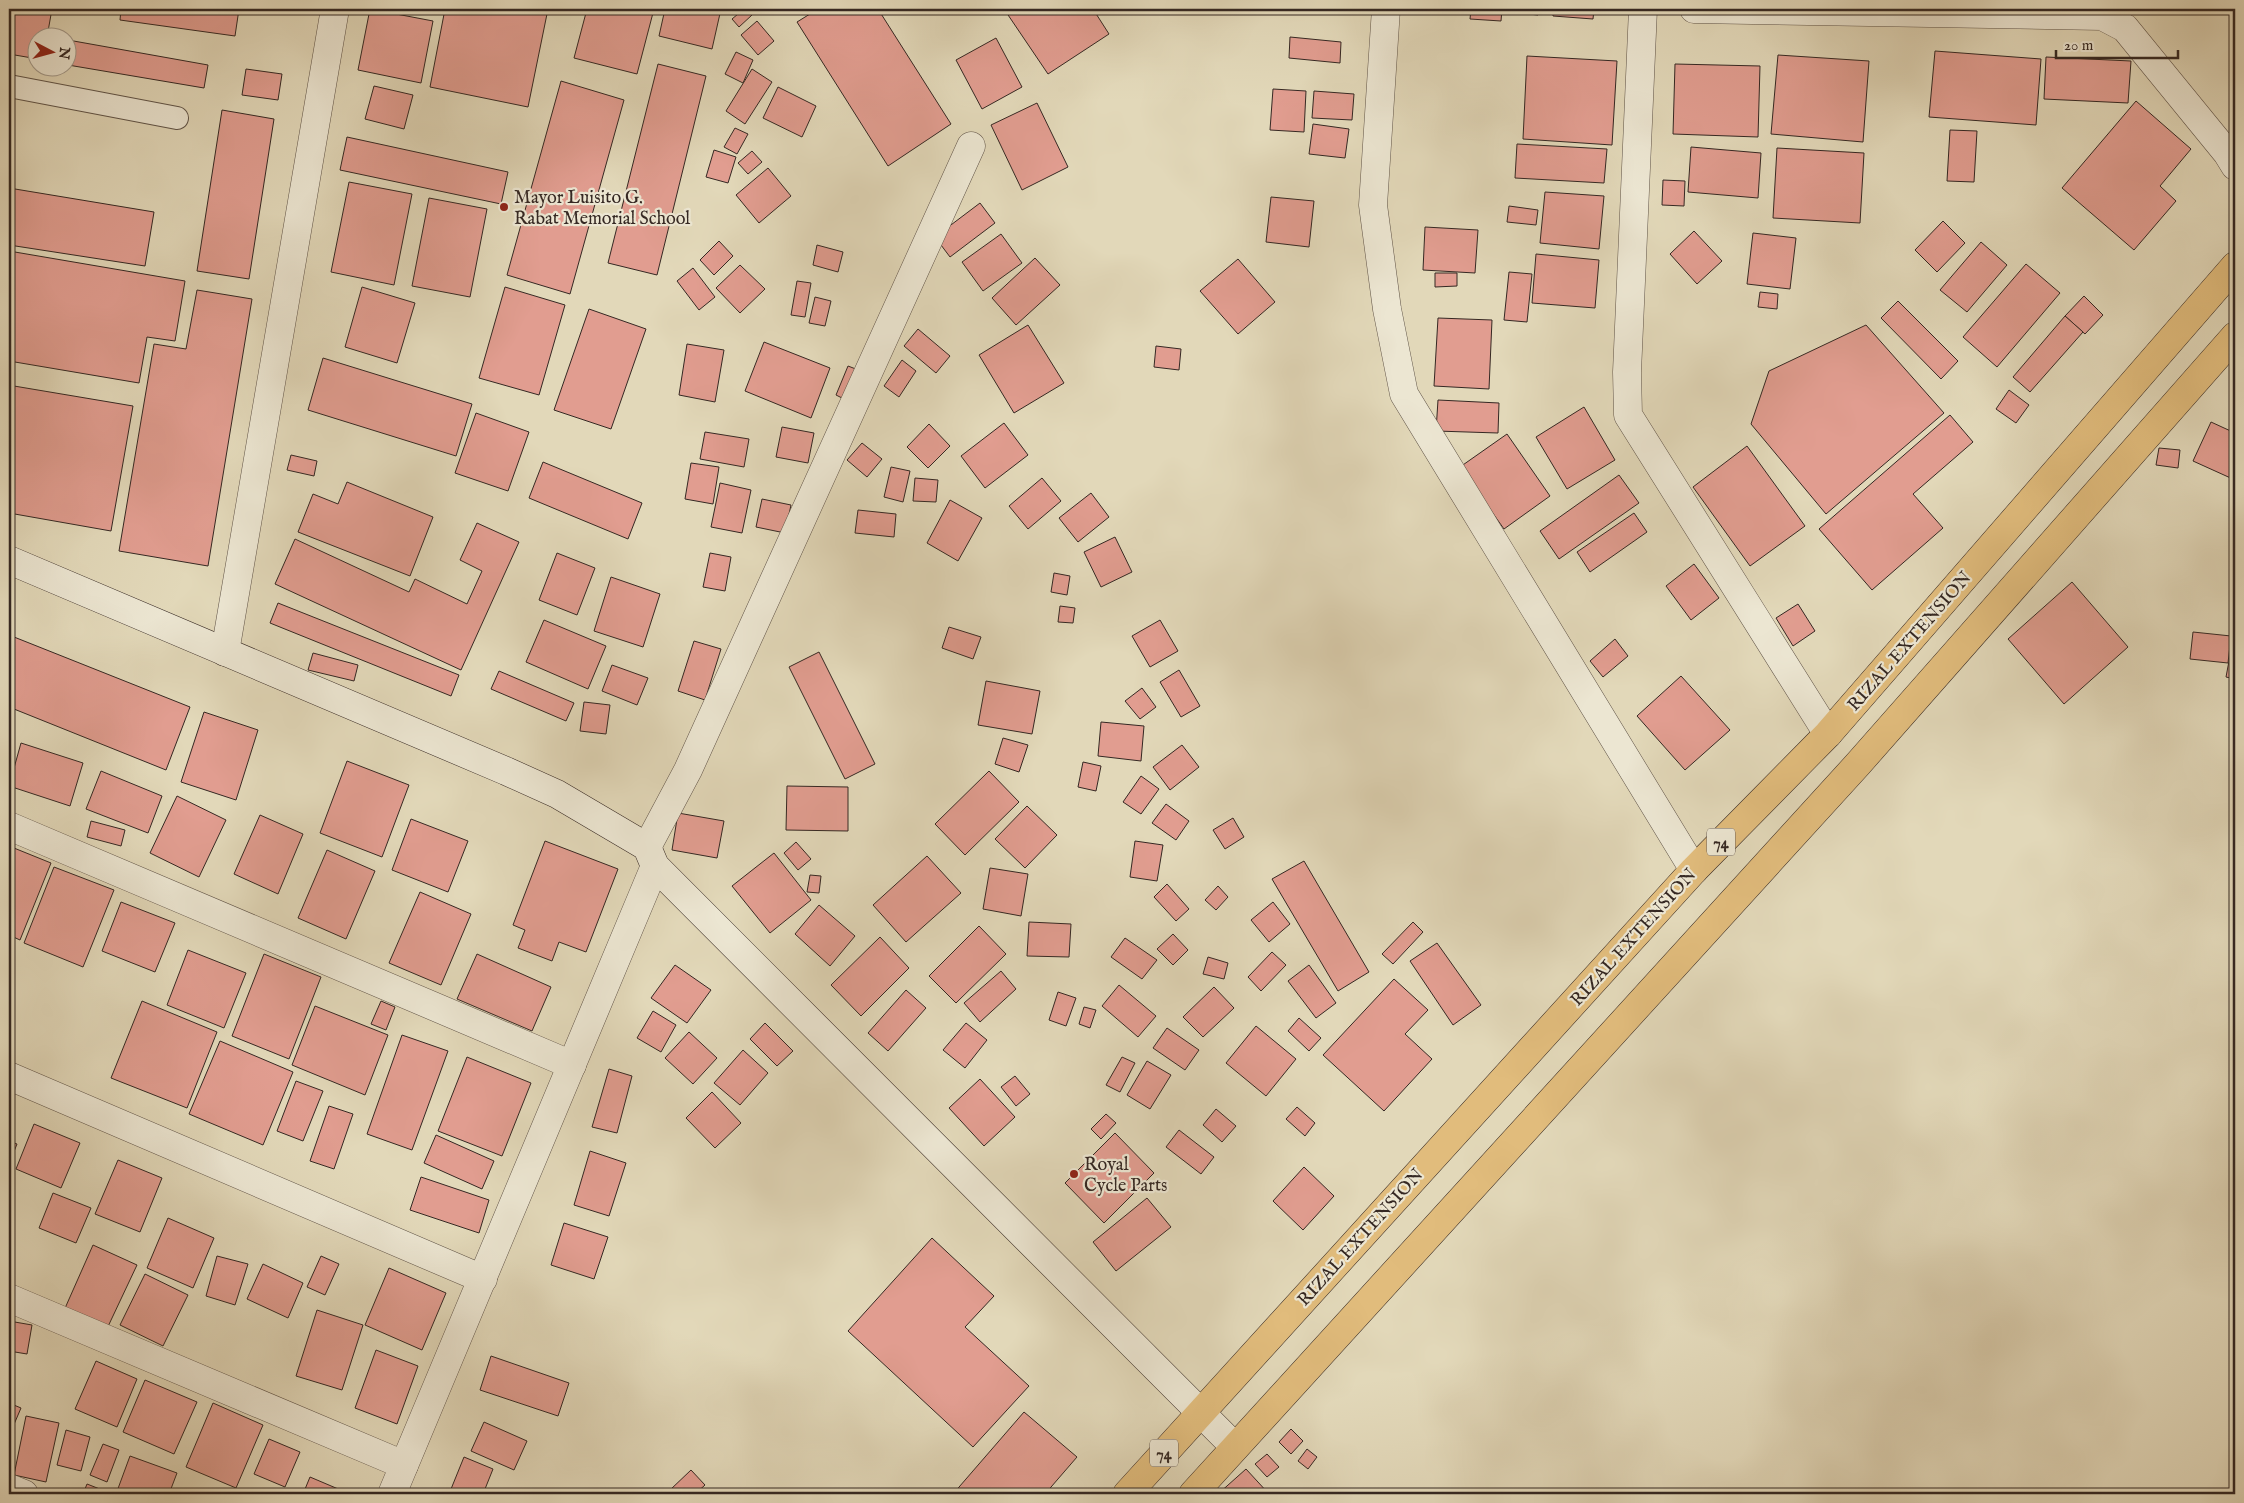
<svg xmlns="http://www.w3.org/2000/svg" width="2244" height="1503" viewBox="0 0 2244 1503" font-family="'IM FELL English',serif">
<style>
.building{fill:#e19d90;stroke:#352823}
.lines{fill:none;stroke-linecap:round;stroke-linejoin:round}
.lane-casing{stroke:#605448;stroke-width:24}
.street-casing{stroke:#605448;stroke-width:29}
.secondary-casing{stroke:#352823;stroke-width:29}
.primary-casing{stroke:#352823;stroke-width:29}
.lane{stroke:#ece6d2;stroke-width:22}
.street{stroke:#ece6d2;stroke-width:28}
.secondary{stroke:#ece6d2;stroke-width:28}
.primary{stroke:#e1bc7c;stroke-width:28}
.poi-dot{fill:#8f2418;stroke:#ece6d2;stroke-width:2}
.labels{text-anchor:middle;stroke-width:4.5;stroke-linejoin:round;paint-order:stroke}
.shield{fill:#ece6d2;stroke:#6c6158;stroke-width:1}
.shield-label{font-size:16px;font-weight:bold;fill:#352823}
.poi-label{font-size:18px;fill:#352823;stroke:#ece6d2;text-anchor:start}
.street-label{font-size:18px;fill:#352823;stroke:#ece6d2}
</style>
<rect width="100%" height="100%" fill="#e2d8b9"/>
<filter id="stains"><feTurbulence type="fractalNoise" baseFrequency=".004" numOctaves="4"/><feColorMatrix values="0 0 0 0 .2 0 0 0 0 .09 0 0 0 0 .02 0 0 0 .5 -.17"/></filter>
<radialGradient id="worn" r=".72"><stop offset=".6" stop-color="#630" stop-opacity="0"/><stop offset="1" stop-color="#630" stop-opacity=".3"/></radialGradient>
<g class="building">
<polygon points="9,9 52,9 47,37 50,38 38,38 38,59 9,54"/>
<polygon points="121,9 239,9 235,36 120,20"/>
<polygon points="370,9 433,21 421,83 358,70"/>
<polygon points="445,9 548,9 528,107 430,87"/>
<polygon points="587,9 654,9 637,74 574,58"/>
<polygon points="665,9 721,9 712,49 659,36"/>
<polygon points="744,9 747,9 752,15 739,27 732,19"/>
<polygon points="818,9 878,9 951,124 888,166 797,22"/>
<polygon points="1004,9 1093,9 1109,34 1048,74"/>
<polygon points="1471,9 1502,9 1501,21 1470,19"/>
<polygon points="1519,9 1539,9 1538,15 1519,13"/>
<polygon points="1553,9 1594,9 1593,19 1553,16"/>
<polygon points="757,21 774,41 758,55 741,35"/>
<polygon points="1290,37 1341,42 1340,63 1289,58"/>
<polygon points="996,38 1022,87 982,109 956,60"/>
<polygon points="68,40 208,65 204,88 68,65"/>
<polygon points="1935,51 2041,59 2036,125 1929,117"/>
<polygon points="736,52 753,60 743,83 725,74"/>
<polygon points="1778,55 1869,61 1863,142 1771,134"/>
<polygon points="1527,56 1617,61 1612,145 1523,139"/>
<polygon points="2046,57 2131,61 2128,103 2044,99"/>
<polygon points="658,64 706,76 657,275 608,263"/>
<polygon points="1675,64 1760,66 1758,137 1673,134"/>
<polygon points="246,69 282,74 278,100 242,95"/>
<polygon points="752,69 772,82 745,124 726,111"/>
<polygon points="561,81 624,100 570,294 507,275"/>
<polygon points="374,86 413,95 404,129 365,119"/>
<polygon points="778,87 816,106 802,137 763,118"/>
<polygon points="1273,89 1306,91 1304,132 1270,130"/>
<polygon points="1314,91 1354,94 1352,120 1312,118"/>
<polygon points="2136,101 2191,149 2160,186 2176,201 2134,250 2062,188"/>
<polygon points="1037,103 1068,167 1022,190 991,125"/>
<polygon points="222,110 274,119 249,279 197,271"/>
<polygon points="1313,124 1349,129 1345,158 1309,154"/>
<polygon points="735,128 748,134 737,154 724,147"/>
<polygon points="1950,130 1977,131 1974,182 1947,181"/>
<polygon points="347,137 508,172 501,204 340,170"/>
<polygon points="1517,144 1607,149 1604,183 1515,178"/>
<polygon points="1691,147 1761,153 1758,198 1688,192"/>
<polygon points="1777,148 1864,153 1860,223 1773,218"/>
<polygon points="714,150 736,157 728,183 706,177"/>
<polygon points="752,151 762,162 748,174 738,163"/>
<polygon points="768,168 791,196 759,223 736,195"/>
<polygon points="1663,180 1685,181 1684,206 1662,205"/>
<polygon points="349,182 412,194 394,285 331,272"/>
<polygon points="9,188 154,212 145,266 9,245"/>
<polygon points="1545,192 1604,196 1599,249 1540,243"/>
<polygon points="1271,197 1314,201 1309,247 1266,242"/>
<polygon points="429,198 487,209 470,297 412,286"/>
<polygon points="980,203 995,223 950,257 935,237"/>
<polygon points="1509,206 1538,210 1536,225 1507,222"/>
<polygon points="1943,221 1965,243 1937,272 1915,250"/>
<polygon points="1425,227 1478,230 1475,273 1423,270"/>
<polygon points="1694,231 1722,261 1697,284 1670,254"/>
<polygon points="1753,233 1796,238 1790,289 1747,284"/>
<polygon points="1001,234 1022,263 983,291 962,262"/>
<polygon points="719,241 733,256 714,275 700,260"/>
<polygon points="1981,242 2007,265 1967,312 1940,290"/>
<polygon points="817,245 843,252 838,272 813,265"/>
<polygon points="9,251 185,281 175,341 147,337 139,383 9,361"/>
<polygon points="1536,254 1599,260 1595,308 1532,303"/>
<polygon points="1035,258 1060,285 1016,325 992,298"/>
<polygon points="1238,259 1275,302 1238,334 1200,291"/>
<polygon points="2026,264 2060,293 1997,367 1963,337"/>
<polygon points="740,265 765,289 740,313 716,288"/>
<polygon points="693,268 715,297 699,310 677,281"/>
<polygon points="1509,272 1532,274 1527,322 1504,320"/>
<polygon points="1435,273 1457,273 1457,286 1435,287"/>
<polygon points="797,281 811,283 805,317 791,315"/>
<polygon points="362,287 415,303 397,363 345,347"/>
<polygon points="505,287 565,305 539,395 479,378"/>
<polygon points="197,290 252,299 208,566 119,551 154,344 186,349"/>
<polygon points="1760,292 1778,294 1777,309 1758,307"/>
<polygon points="2084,296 2103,315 2085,334 2065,316"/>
<polygon points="815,297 831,301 825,326 809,323"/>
<polygon points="1898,301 1958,361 1941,379 1881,318"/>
<polygon points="589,309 646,329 611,429 554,410"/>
<polygon points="2065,316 2083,332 2030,392 2013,377"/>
<polygon points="1438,318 1492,320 1489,389 1434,386"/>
<polygon points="1028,325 1064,383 1014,413 979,355"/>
<polygon points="1866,325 1944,413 1826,514 1751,424 1769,371"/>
<polygon points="918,329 950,356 936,373 904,346"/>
<polygon points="764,342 830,368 811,418 745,391"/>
<polygon points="687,344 724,350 715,402 679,395"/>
<polygon points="1156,346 1181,349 1179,370 1154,367"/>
<polygon points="323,358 472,404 456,456 308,410"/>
<polygon points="902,360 916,371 899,397 884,386"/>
<polygon points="848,366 861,371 848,401 836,395"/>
<polygon points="14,386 133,406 111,531 9,513 9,416"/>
<polygon points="2009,390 2029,405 2016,423 1996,409"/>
<polygon points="1438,400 1499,403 1498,433 1436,431"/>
<polygon points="1584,407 1615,460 1567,489 1536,437"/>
<polygon points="476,413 529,432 508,491 455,473"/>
<polygon points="1950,415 1973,442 1913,494 1943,528 1872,590 1819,529"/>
<polygon points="2211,422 2235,433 2235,480 2193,461"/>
<polygon points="1004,423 1028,455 985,488 961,456"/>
<polygon points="929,424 950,446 928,468 907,447"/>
<polygon points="782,427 814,433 808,463 776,457"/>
<polygon points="705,432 749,439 744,467 700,459"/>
<polygon points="1507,434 1550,496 1504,529 1460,467"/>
<polygon points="862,443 882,459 867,477 847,460"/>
<polygon points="1747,446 1805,526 1750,566 1693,487"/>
<polygon points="2159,448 2180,450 2178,468 2156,465"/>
<polygon points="291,455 317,461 314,476 287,470"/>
<polygon points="543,462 642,503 628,539 529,498"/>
<polygon points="691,463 719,467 713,504 685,499"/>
<polygon points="891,467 910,471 903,502 884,497"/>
<polygon points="1619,475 1639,503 1559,559 1540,531"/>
<polygon points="915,478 938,480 936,502 913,501"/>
<polygon points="1042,478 1061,501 1028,529 1009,506"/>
<polygon points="347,482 433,517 410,576 298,532 313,494 338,504"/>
<polygon points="720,483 751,490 742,533 711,527"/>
<polygon points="1091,493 1109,517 1078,542 1059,518"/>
<polygon points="762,499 791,505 785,533 756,527"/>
<polygon points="950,500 982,518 958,561 927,543"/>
<polygon points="858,510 896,514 894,537 855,533"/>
<polygon points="1634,513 1647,532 1590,572 1577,552"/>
<polygon points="477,523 519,542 461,670 275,584 295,539 409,592 415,579 467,604 482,571 460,560"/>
<polygon points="1115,537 1132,572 1101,587 1084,552"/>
<polygon points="557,553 595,568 577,615 539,600"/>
<polygon points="710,553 731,557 725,591 703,587"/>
<polygon points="1694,564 1719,598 1691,620 1666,586"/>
<polygon points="1054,573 1070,576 1067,595 1051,592"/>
<polygon points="611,577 660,594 643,647 594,631"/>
<polygon points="2072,582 2128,647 2064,704 2008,639"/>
<polygon points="278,603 459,675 451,696 270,623"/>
<polygon points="1798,604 1815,631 1793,646 1776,618"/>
<polygon points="1060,606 1075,608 1073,623 1058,622"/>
<polygon points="544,620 606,646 588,689 526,662"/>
<polygon points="1160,620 1178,651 1150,667 1132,636"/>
<polygon points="949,627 981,637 973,659 942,648"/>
<polygon points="2193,632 2231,636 2228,663 2190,659"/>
<polygon points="9,635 190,707 166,770 9,707"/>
<polygon points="1615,639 1628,656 1603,677 1590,661"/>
<polygon points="694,641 721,649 705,700 678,691"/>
<polygon points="2232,645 2235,646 2235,679 2226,677"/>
<polygon points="819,652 875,764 845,779 789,667"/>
<polygon points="313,653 358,665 354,681 308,670"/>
<polygon points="612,665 648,678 637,705 602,691"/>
<polygon points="1179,670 1200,706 1181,717 1160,682"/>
<polygon points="499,671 574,703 566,721 491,689"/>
<polygon points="1681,676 1730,730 1685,770 1637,716"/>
<polygon points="986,681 1040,691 1032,734 978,725"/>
<polygon points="1142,688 1156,707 1140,719 1125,701"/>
<polygon points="584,702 610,705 606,734 580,731"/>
<polygon points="204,712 258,730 236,800 181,782"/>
<polygon points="1101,722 1144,726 1141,761 1098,756"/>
<polygon points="1003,738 1028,745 1019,772 995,764"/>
<polygon points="21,743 83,763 70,806 9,786"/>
<polygon points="1182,745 1199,767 1170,790 1153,767"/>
<polygon points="347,761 409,785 382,857 320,833"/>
<polygon points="1083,762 1101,766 1096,791 1078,787"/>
<polygon points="101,771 162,796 148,833 86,809"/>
<polygon points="989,771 1019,802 965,855 935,824"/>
<polygon points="1141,776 1159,789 1141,814 1123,802"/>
<polygon points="787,786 848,787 848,831 786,830"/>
<polygon points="177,796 226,820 199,877 150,853"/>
<polygon points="1166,804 1189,821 1176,840 1152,823"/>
<polygon points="1027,806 1057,835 1025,868 995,839"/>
<polygon points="678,813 724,821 717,858 672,850"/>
<polygon points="260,815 303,834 278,894 234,874"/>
<polygon points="1233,818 1244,837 1225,849 1213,830"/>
<polygon points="411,819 468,841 448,892 392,870"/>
<polygon points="91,821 125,830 121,846 87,837"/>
<polygon points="545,841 618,869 586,952 559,942 552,961 518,948 525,930 513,925"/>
<polygon points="1135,841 1163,845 1157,881 1130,877"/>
<polygon points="796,842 811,859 798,870 784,853"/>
<polygon points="9,846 51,863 20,940 9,935"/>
<polygon points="327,850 375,871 346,939 298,918"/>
<polygon points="774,853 811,900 770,933 732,886"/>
<polygon points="927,856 961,893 906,942 873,905"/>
<polygon points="1304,861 1369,972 1338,991 1272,879"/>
<polygon points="54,867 114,890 83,967 24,943"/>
<polygon points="990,868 1028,874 1021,916 983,909"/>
<polygon points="810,875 821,876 819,893 807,892"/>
<polygon points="1167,884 1189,909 1176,921 1154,897"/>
<polygon points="1218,886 1228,897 1216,910 1205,900"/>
<polygon points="420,892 471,914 441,985 389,963"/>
<polygon points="121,902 175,923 155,972 102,951"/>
<polygon points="1273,902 1290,924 1269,942 1251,920"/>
<polygon points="819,905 855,936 830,966 795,934"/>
<polygon points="1029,922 1071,924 1069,957 1027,956"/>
<polygon points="1413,922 1423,932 1393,964 1382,954"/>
<polygon points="979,926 1006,954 956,1003 929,976"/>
<polygon points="1173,934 1188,950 1173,965 1157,949"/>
<polygon points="880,937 909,968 861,1016 831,985"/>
<polygon points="1125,938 1157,960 1142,979 1111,957"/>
<polygon points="1437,943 1481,1005 1453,1025 1410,961"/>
<polygon points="188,950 246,973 224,1028 167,1005"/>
<polygon points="1272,952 1286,965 1261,991 1248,977"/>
<polygon points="264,954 321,977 289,1059 232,1036"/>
<polygon points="477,954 551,987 532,1031 457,999"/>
<polygon points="1208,957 1228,963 1224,979 1203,974"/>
<polygon points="675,965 711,990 687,1023 651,998"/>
<polygon points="1309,965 1336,1003 1316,1018 1288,981"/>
<polygon points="1001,971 1016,989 980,1022 964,1003"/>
<polygon points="1394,979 1428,1010 1405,1034 1432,1059 1384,1111 1323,1055"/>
<polygon points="1119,985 1156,1016 1138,1037 1102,1006"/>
<polygon points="1214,987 1234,1008 1203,1037 1183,1017"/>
<polygon points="906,990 926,1008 888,1051 868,1033"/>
<polygon points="1058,992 1076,998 1066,1026 1049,1020"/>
<polygon points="142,1001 217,1032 187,1108 111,1078"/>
<polygon points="381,1001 395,1007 386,1030 371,1024"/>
<polygon points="315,1006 388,1035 365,1095 292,1065"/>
<polygon points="1084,1007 1096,1010 1090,1028 1079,1024"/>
<polygon points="653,1011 676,1025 661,1052 637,1038"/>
<polygon points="1299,1018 1321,1038 1309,1051 1288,1031"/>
<polygon points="765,1023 793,1051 777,1066 750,1039"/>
<polygon points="966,1023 987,1040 965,1068 943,1050"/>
<polygon points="1256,1026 1296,1059 1266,1096 1226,1063"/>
<polygon points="1167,1028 1199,1050 1185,1070 1153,1048"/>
<polygon points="689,1032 717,1058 693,1084 665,1058"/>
<polygon points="402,1035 448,1051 412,1150 367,1134"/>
<polygon points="220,1041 293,1072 263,1145 189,1114"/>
<polygon points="743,1050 768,1073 740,1105 714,1083"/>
<polygon points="467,1057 531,1083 502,1156 438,1131"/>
<polygon points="1122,1057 1135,1063 1120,1092 1106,1085"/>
<polygon points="1147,1061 1171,1075 1150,1109 1127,1095"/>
<polygon points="609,1069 632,1076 617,1133 592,1127"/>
<polygon points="1015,1076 1030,1094 1016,1106 1001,1087"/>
<polygon points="980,1079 1015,1117 984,1146 949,1108"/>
<polygon points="296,1081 323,1091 303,1141 277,1131"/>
<polygon points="712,1092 741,1123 715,1148 686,1118"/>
<polygon points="329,1106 353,1114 334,1169 310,1161"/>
<polygon points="1297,1107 1315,1123 1305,1136 1286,1119"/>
<polygon points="1216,1109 1236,1126 1222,1142 1203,1125"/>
<polygon points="1106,1114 1116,1123 1101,1139 1091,1129"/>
<polygon points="34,1124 80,1143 61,1188 16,1169"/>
<polygon points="1179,1130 1214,1157 1201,1174 1166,1147"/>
<polygon points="1115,1133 1154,1173 1104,1223 1065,1183"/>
<polygon points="436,1135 494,1161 482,1189 424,1163"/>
<polygon points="9,1141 17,1144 9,1164"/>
<polygon points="590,1151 626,1163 609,1216 574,1205"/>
<polygon points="118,1160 162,1178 140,1232 95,1214"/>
<polygon points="1304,1167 1334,1196 1303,1230 1273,1201"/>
<polygon points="421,1177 489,1200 479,1233 410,1210"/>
<polygon points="53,1193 91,1208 76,1243 39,1228"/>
<polygon points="1147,1198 1171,1227 1116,1271 1093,1242"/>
<polygon points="168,1218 214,1238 193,1288 147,1268"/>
<polygon points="564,1223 608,1237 594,1279 551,1265"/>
<polygon points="932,1238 994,1296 965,1327 1029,1386 973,1447 848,1331"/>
<polygon points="93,1245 137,1265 104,1335 62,1315"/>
<polygon points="217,1256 248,1264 235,1305 206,1296"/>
<polygon points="321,1256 339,1264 325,1295 307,1287"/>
<polygon points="263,1264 303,1283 288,1318 247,1299"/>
<polygon points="389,1268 446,1293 422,1350 365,1325"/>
<polygon points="145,1274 188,1295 163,1346 120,1325"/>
<polygon points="317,1310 363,1325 342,1390 296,1376"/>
<polygon points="9,1321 32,1325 27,1354 9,1351"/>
<polygon points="376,1350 418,1366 397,1424 355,1408"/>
<polygon points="491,1356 569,1383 558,1416 480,1390"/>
<polygon points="96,1361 137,1379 117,1427 75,1409"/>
<polygon points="145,1380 197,1402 174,1454 123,1432"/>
<polygon points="9,1403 21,1408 9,1436"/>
<polygon points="213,1403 263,1425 236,1488 186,1467"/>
<polygon points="1024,1412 1077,1457 1045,1494 953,1494"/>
<polygon points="26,1416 59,1423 46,1482 14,1475"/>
<polygon points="484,1422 527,1441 514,1470 471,1451"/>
<polygon points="1291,1429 1303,1441 1291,1454 1279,1442"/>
<polygon points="66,1430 90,1437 81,1471 57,1465"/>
<polygon points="269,1439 300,1452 285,1487 254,1474"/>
<polygon points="103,1444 119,1450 107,1482 90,1475"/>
<polygon points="1307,1449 1317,1457 1308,1469 1298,1461"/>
<polygon points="1267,1454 1279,1467 1267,1477 1255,1464"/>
<polygon points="130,1456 177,1473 169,1494 116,1494"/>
<polygon points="464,1457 493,1469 483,1494 449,1494"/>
<polygon points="1246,1469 1269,1494 1218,1494"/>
<polygon points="691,1470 705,1485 695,1494 674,1494 670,1490"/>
<polygon points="310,1477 350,1494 303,1494"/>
<polygon points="87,1484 110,1493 109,1494 83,1494"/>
</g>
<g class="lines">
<defs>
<polyline id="lane" points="9,86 177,118"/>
<g id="street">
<polyline points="1386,9 1373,205 1387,309 1404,394 1694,870"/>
<polyline points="1643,9 1627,372 1628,415 1828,734"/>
<polyline points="1694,9 2102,16 2125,28 2227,153 2235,166"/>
<polyline points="225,652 335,9"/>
<polyline points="9,826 572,1065"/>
<polyline points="647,847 688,770 971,146"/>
<polyline points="9,1076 483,1279"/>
<polyline points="9,1298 404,1465"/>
<polyline points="9,1488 24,1494"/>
<polyline points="392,1494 655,866"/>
</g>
<polyline id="secondary" points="9,560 506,771 557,794 647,847 655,866 1235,1447"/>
<g id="primary">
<polyline points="1127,1494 1694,870 1828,734 2235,266"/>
<polyline points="1193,1494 1858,764 2235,336"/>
</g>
</defs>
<use href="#lane" class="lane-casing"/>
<use href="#street" class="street-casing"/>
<use href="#secondary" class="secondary-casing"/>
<use href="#primary" class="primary-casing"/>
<use href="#lane" class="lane"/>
<use href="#street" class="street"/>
<use href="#secondary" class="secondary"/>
<use href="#primary" class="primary"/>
</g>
<g class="poi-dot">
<circle cx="504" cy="207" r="5"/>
<circle cx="1074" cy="1174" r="5"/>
</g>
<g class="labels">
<g class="shield">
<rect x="1707" y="828.5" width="28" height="27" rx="4"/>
<rect x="1150" y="1439.5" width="28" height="27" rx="4"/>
</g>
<g class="shield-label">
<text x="1721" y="848">74</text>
<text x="1164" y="1459">74</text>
</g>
<g class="poi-label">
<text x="514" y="203">Mayor Luisito G.<tspan x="514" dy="21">Rabat Memorial School</tspan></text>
<text x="1084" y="1170">Royal<tspan x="1084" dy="21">Cycle Parts</tspan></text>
</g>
<g class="street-label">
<text transform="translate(1909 641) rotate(-49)" y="6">RIZAL EXTENSION</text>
<text transform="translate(1633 937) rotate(-48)" y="6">RIZAL EXTENSION</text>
<text transform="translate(1360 1237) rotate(-48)" y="6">RIZAL EXTENSION</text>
</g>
</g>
<rect width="2244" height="1503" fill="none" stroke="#e2d8b9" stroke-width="30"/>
<rect x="10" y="10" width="2224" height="1483" fill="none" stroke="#352823" stroke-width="2.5"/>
<rect x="15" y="15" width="2214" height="1473" fill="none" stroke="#352823"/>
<g transform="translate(52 52) rotate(96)"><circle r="24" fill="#ece6d2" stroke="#a39a8c"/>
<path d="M0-4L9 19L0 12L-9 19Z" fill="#8f2418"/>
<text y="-8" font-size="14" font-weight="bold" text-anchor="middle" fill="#352823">N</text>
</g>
<path d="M2056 50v8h122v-8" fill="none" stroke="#352823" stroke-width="2.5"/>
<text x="2064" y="50" font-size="15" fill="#352823" stroke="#ece6d2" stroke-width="4" paint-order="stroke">20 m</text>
<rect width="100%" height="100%" filter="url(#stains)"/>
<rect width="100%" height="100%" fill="url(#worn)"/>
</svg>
